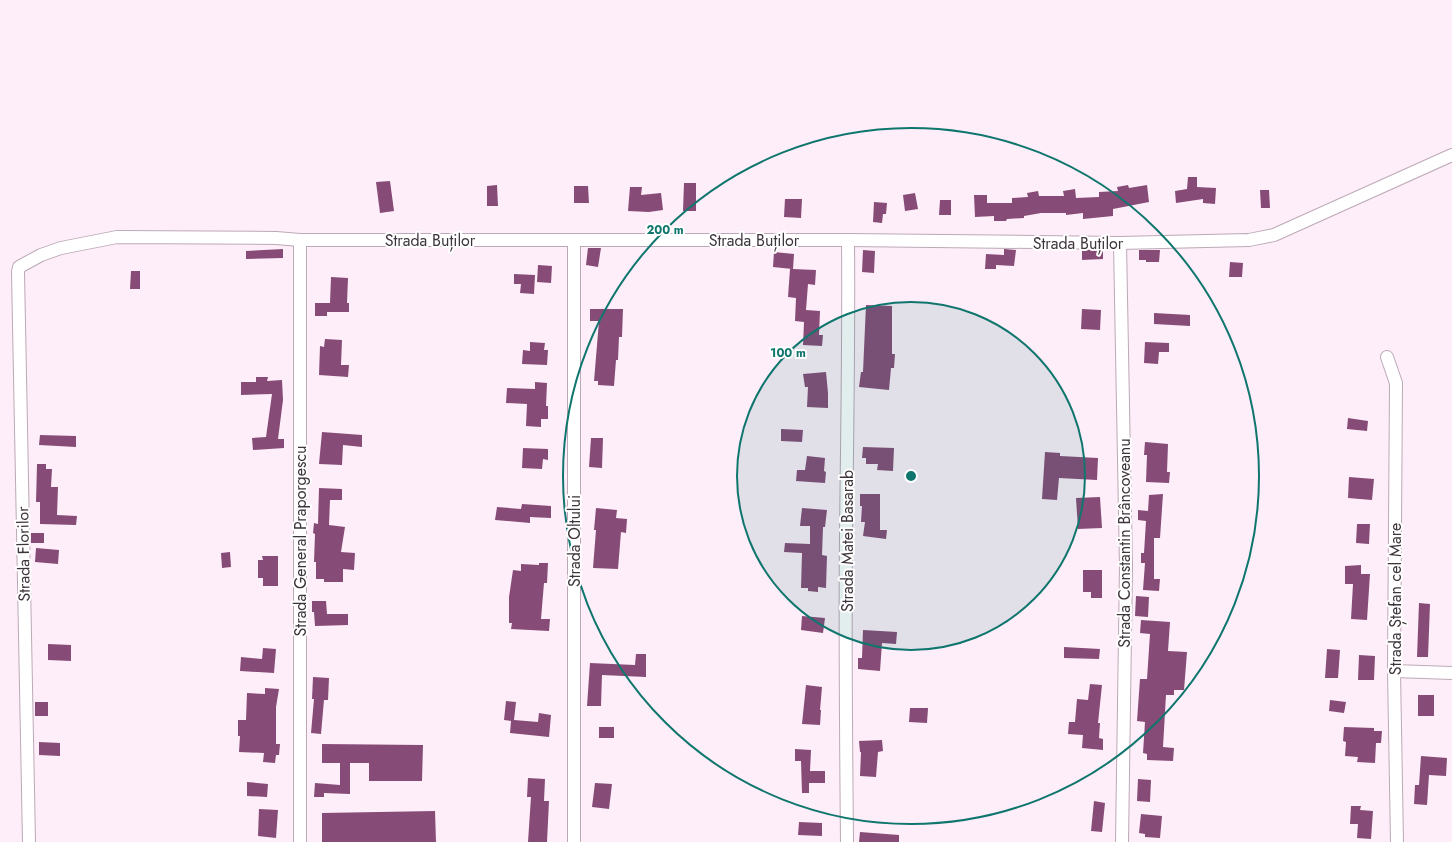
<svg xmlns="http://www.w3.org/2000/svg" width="1452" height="842" viewBox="0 0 1452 842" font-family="Jost,sans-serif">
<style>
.building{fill:#874b77}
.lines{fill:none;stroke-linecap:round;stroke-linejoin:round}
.minor-casing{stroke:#bca9b6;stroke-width:14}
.minor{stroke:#fff;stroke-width:12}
.ring{fill:none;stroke:#0f766e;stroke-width:2}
.labels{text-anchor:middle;stroke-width:4;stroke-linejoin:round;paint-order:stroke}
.street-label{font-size:16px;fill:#3d353b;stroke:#fff}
.centre{fill:#0f766e;stroke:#fff;stroke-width:2}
.ring-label{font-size:12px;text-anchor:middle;font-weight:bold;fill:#0f766e;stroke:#fff;stroke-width:4;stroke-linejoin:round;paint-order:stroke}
</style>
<rect width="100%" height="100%" fill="#feeef9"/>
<g class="building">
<polygon points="1188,177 1197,177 1197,187 1216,188 1215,204 1203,203 1203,199 1176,203 1175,191 1187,189"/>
<polygon points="390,181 394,211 380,213 376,182"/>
<polygon points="684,183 696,183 696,211 683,211"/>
<polygon points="497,185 498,206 487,206 487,186"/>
<polygon points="1128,185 1129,188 1147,185 1149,202 1113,209 1113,216 1083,219 1083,213 1066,215 1066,213 1041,213 1024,216 1024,218 1007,219 1006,221 994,221 994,216 975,217 974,195 987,195 987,203 1012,203 1012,198 1028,197 1027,193 1038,191 1039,196 1064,196 1063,191 1075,189 1076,198 1099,197 1099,192 1118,191 1117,187"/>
<polygon points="574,186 588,186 589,203 574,203"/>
<polygon points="630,187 642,187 641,195 661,193 663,210 649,212 628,211"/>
<polygon points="1260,190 1269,190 1270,208 1261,208"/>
<polygon points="915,193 918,209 905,211 903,195"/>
<polygon points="785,199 802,199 801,218 784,217"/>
<polygon points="940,200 951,200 951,215 939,215"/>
<polygon points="874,202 887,203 886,214 883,214 882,223 873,222"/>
<polygon points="588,248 601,248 598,267 586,265"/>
<polygon points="283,249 283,258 246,259 246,251"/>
<polygon points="1004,249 1016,250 1014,266 996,265 996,269 985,269 986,254 1004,255"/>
<polygon points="863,250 875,251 874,273 862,272"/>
<polygon points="1082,250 1103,250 1103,259 1082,260"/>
<polygon points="1139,250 1160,250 1159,262 1146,262 1146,260 1139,260"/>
<polygon points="774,252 794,254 793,269 816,270 815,285 808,284 806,310 820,311 819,335 823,335 822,346 803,345 804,322 795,321 796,298 788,297 790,269 792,269 773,267"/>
<polygon points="1230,262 1243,263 1242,277 1229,277"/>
<polygon points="538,265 552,266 551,283 537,282"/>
<polygon points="131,271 140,271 140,289 130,289"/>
<polygon points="514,274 535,275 534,294 520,293 521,284 514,284"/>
<polygon points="331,277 348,278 347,303 349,303 349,312 327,312 327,316 315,316 315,303 330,303"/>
<polygon points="866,305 892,306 892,354 895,354 894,368 891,368 889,390 859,387 861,372 863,372"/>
<polygon points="590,309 623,309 622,337 619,337 618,360 616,360 614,386 598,385 598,381 594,381 599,321 590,321"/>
<polygon points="1082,309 1101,310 1100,330 1081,329"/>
<polygon points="1154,313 1190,315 1190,326 1154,324"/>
<polygon points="325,339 342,340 341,365 349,365 348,377 319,375 320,346 324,347"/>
<polygon points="530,342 545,343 544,350 548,350 547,365 522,364 523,350 530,351"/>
<polygon points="1145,342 1169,343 1169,352 1159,352 1158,364 1144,363"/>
<polygon points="826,372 828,393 828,408 807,407 808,387 805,387 803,374"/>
<polygon points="256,377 268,377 267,381 282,380 283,400 278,439 284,439 284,448 253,450 252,438 266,437 272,394 241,395 241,382 256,382"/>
<polygon points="535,382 547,383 546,406 548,406 548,419 541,419 541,427 526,426 527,404 506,403 507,388 535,389"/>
<polygon points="1348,418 1368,421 1367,431 1347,429"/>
<polygon points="781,429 803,430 802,442 781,441"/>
<polygon points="322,432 362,435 362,447 343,445 342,465 319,464"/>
<polygon points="40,435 76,436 76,447 39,445"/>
<polygon points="591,438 603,438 602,468 589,467"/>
<polygon points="1145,442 1168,444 1167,472 1170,472 1169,483 1146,482 1147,455 1144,455"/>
<polygon points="863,447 894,448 893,471 877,470 878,464 866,464 866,458 862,458"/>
<polygon points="523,448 548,449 548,460 543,459 542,469 522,468"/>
<polygon points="1045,452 1060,453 1060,456 1098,458 1097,480 1059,478 1057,500 1042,499"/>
<polygon points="807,456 825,458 824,471 826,472 825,483 796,481 797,470 805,470"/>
<polygon points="37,464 46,464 46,469 52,469 51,487 58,487 57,515 77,516 76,525 40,524 40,502 36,502"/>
<polygon points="1349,477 1374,479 1372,500 1348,498"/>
<polygon points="319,488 342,489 342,500 330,500 329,525 345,527 341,552 355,553 354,570 343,569 343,582 324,582 324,579 316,579 316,562 314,562 315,534 313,533 314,523 318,524"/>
<polygon points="860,494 880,494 880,530 887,530 886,539 863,536 865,522 861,522 862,506 860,506"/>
<polygon points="1163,494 1160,538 1154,538 1154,579 1160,579 1159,591 1143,590 1145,563 1141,563 1141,553 1144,553 1146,521 1138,520 1138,510 1148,511 1149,495"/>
<polygon points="1100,497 1102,528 1078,529 1076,498"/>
<polygon points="522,504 551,506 551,518 530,517 530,523 495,520 497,507 521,509"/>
<polygon points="596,508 617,510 616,518 627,519 626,533 621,532 618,569 593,568 596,530 594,530"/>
<polygon points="802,508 827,510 825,527 823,527 822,555 827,556 826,588 818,587 818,592 808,591 808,588 801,588 802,553 784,552 785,543 810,544 810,526 800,526"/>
<polygon points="1357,524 1370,524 1369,544 1356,543"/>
<rect x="31" y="533" width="13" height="10"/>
<polygon points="36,548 59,550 58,564 35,562"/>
<polygon points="230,552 231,567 222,568 221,553"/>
<polygon points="262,556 278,556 278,586 263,586 263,578 258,578 258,560 263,560"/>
<polygon points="539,563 548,563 547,583 544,583 541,619 550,619 549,631 511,629 512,623 509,623 509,597 513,570 521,571 521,564 539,565"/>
<polygon points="1361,565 1361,574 1370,574 1367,620 1351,619 1353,584 1345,584 1345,566"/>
<polygon points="1083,570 1102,570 1102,598 1091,598 1091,592 1083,592"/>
<polygon points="1136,596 1149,597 1148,617 1135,616"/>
<polygon points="312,601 326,601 327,614 348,614 348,625 315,626 314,612 312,612"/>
<polygon points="1419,603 1430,604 1428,657 1417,657"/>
<polygon points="802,616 825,618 823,633 801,630"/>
<polygon points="1141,620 1170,622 1168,651 1187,652 1184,690 1174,690 1174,695 1166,695 1163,747 1174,748 1173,761 1147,760 1147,754 1143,753 1145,722 1137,721 1140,679 1147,679 1150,634 1140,633"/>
<polygon points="863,630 897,632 896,644 882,643 880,671 858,669 858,658 862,658"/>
<polygon points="48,644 71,645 71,661 48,660"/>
<polygon points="1064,647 1100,649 1099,659 1064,658"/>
<polygon points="263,648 276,649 274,673 240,671 241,657 262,659"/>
<polygon points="1327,649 1340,650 1338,678 1325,678"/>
<polygon points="636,654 646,654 646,677 602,675 601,706 587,706 590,663 635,665"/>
<polygon points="1359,655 1375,656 1374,680 1358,680"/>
<polygon points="313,677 329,678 328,700 324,700 321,734 311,733 314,699 312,699"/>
<polygon points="1090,684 1102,685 1098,723 1100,723 1099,738 1103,739 1103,750 1082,748 1083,735 1068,734 1069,722 1075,722 1077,699 1088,700"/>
<polygon points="806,685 822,687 820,710 821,710 820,725 802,724"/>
<polygon points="265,688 279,689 276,707 276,744 280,744 279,755 276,755 275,763 263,762 264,753 239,752 240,736 238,736 238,720 246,720 247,693 265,694"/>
<rect x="1418" y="695" width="16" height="21"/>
<polygon points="1330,700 1346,702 1344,713 1329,711"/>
<polygon points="506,701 516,702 514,720 538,722 539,713 551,715 549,737 510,733 511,721 504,720"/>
<rect x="35" y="702" width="13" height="14"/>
<polygon points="910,708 928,708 927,723 909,722"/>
<rect x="599" y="727" width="15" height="11"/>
<polygon points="1344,727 1374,728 1374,731 1382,731 1381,743 1376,743 1375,763 1357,762 1358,757 1345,756 1346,742 1343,741"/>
<polygon points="882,740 883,751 878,752 876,777 860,776 861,752 860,752 859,741"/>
<polygon points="39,742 60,743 60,756 39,755"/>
<polygon points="322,744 423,745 422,781 369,781 369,763 350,763 350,794 324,793 324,797 314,797 315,783 340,785 340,763 322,763"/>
<polygon points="795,749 811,750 810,771 825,771 825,783 809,783 809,793 802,793 801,761 795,761"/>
<polygon points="1421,756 1447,758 1446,776 1429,775 1427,805 1414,804 1415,785 1419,785"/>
<polygon points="528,778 545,779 544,801 549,801 547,842 528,842 531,797 527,797"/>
<polygon points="1138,779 1151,780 1150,802 1137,801"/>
<polygon points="247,782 268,784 267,797 247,796"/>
<polygon points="595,783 612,784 609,809 592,807"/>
<polygon points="1094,801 1105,803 1102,832 1091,831"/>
<polygon points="1351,806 1361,806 1360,810 1373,811 1371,839 1357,838 1358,824 1350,824"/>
<polygon points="259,809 278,810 276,838 258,836"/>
<polygon points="435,811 436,842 322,842 322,813"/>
<polygon points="1141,814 1162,816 1160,838 1145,837 1145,834 1139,833"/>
<polygon points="799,822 822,823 822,836 798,835"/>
<polygon points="860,832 899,835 899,842 859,842"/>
</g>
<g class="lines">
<defs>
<g id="minor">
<polyline points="1120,243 1126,567 1122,842"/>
<polyline points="1387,357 1396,383 1394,671 1397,842"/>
<polyline points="1394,671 1452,673"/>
<polyline points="29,842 18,272 19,267 41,255 61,248 117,237 276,238 300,240 848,240 1120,243 1249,240 1274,235 1452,155"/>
<polyline points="300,842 300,240"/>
<polyline points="574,842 574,240"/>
<path d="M847,842c-1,-102 -2,-204 -1,-305 1,-99 3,-198 2,-297"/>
</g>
</defs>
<use href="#minor" class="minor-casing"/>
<use href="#minor" class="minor"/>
</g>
<circle cx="911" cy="476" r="174" fill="#0f766e" fill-opacity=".12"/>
<g class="ring">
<circle cx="911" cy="476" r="174"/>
<circle cx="911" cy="476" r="348"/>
</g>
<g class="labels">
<g class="street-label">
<text x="430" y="246">Strada Buților</text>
<text x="754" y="246">Strada Buților</text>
<text x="1078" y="249">Strada Buților</text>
<text transform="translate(300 541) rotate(-90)" y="6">Strada General Praporgescu</text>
<text transform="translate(574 541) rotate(-90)" y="6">Strada Oltului</text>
<text transform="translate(847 541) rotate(-90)" y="6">Strada Matei Basarab</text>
<text transform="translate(1124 543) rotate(-90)" y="6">Strada Constantin Brâncoveanu</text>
<text transform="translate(23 554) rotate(-91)" y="6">Strada Florilor</text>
<text transform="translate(1395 599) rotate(-90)" y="6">Strada Ștefan cel Mare</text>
</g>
</g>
<circle cx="911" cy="476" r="6" class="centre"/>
<g class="ring-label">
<text x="665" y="234">200 m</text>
<text x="788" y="357">100 m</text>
</g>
</svg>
